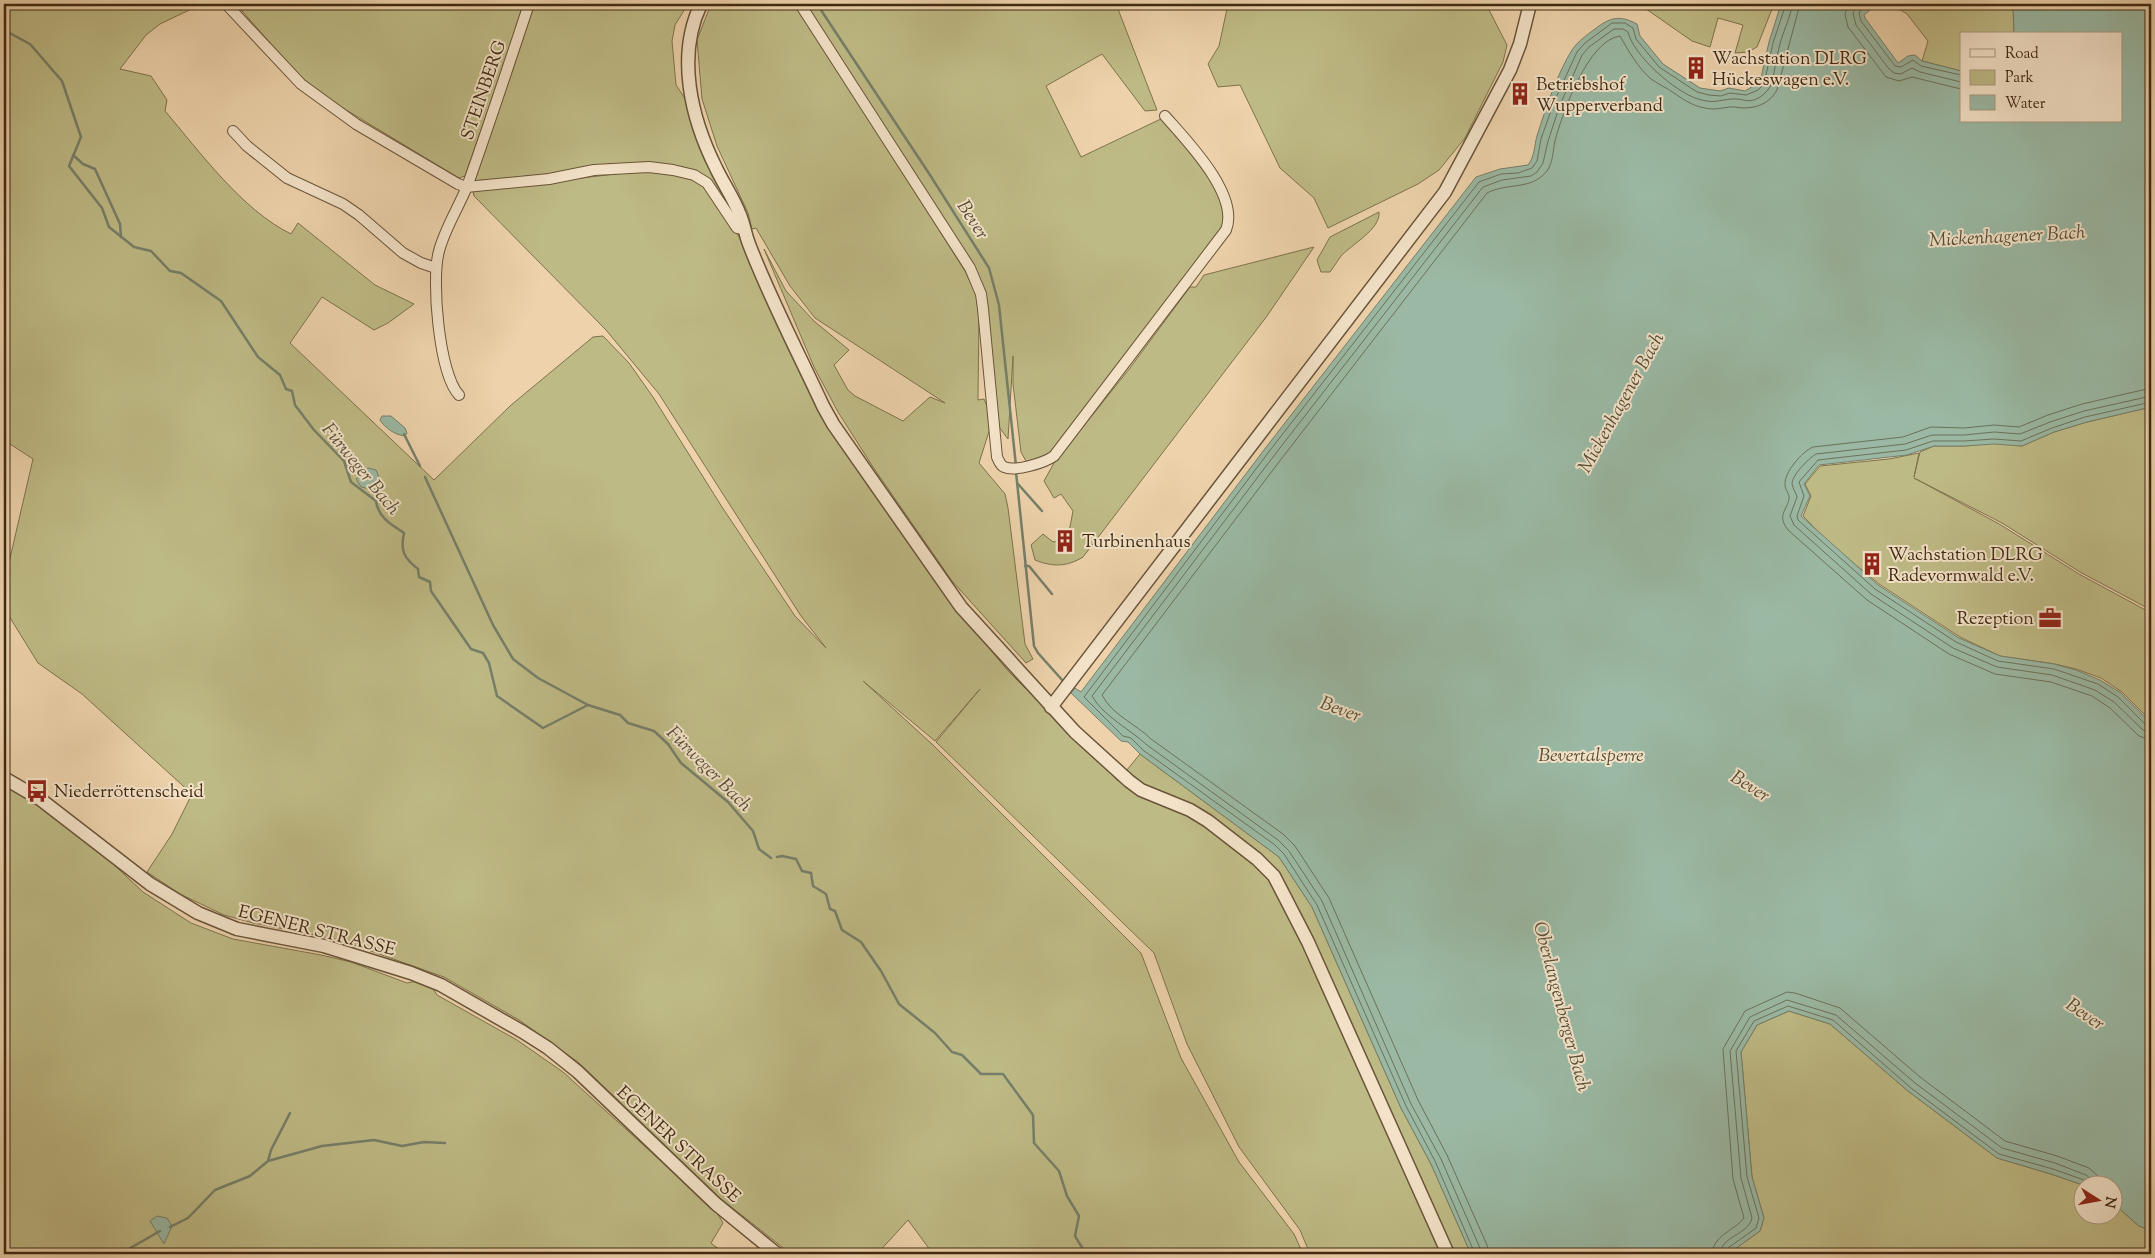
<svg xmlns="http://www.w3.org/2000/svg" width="2155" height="1258" viewBox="0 0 2155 1258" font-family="'Sorts Mill Goudy',serif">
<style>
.green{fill:#beba85;stroke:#7e724c}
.water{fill:#9ab8a3;stroke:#767f69}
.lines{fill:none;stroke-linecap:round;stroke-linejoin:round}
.shore{stroke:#6c715b;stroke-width:1}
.stream{stroke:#767f69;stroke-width:2.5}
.minor-casing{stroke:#6a5439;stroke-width:12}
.tertiary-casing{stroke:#6a5439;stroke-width:15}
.minor{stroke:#f3e2c8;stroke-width:10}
.tertiary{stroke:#f3e2c8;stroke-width:12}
.labels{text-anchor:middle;stroke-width:4;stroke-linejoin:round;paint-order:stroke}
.poi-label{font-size:18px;fill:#3f2a13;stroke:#f3e2c8;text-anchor:start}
.street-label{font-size:18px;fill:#3f2a13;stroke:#f3e2c8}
.water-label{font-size:19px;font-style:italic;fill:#564e37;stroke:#f3e2c8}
</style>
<rect width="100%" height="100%" fill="#edd2ab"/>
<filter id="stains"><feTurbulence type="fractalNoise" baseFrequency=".004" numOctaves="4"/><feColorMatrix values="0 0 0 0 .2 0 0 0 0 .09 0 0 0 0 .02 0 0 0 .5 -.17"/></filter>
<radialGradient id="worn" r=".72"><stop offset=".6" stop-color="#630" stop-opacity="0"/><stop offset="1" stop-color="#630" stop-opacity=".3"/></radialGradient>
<g class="green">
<path d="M4,4h198l-42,20 -14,11 -26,34 31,7 16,24 -2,11c35,41 77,99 126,123l7,-11 77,62 39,19 -26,19 -14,7 -52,-33 -32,46 144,137 76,-74 83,-69 10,-1 26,27 24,34 69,110 73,109 31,32 -25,-32 -142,-222 -53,-64 -132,-134 -1,-5 176,-21 31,3 25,13 35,52 32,75 56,115 121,172 60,72 109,109 22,-27 139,103 33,50 89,201 30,56 40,90h-161l-10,-24 -61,-83 -52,-103 -33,-91 -218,-211 44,-53 -45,52 -72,-60 70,64 208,208 40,105 58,104 55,72 9,20h-370l-25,-34 -31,34h-86l-71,-56 -142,-136 -59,-42 -75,-43 -104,-37 -87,-17 -29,-8 -44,-21 -33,-22 25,-38 20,-40 -110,-100 -44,-31 -34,-55v-24l29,-125 -23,-15 -6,-2z"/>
<polygon points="236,4 525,4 465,176 459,178 333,102 298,75"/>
<polygon points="534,4 688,4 675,25 672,41 676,85 686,100 694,130 733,213 698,172 683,167 654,164 475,181 475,174"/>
<polygon points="711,4 796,4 965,271 976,294 979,310 978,400 984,399 992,417 981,294 800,4 1116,4 1157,110 1145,111 1102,54 1046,86 1081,157 1163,118 1212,178 1220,195 1226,223 1055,452 1027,463 1021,452 1013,384 1013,356 1008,439 993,419 979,463 1005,494 1008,508 1025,644 1033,659 1026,663 952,581 873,467 838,412 814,367 764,249 786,291 814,321 849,350 834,365 848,390 855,396 903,421 930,397 945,403 815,318 790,286 756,228 752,229 748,213 717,146 702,99 697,40"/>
<polygon points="1228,4 1486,4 1507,45 1503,62 1465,138 1439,170 1418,184 1328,228 1314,198 1280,168 1240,85 1218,87 1208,64 1219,46"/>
<polygon points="1639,4 1774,4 1757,47 1748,52 1735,53 1743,25 1718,18 1710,47 1692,41"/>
<polygon points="1891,4 2013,4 2014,34 1961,34 1961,71 1922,61 1928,41 1907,14"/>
<path d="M1379,212c2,17 -28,33 -38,44 -4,5 -7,11 -11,16h-9l-4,-12 13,-23z"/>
<path d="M1314,247l-47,69 -184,241c-16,10 -31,10 -48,3l-4,-15 12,-11 10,8 5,-1 6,7 8,-6 -6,-8 4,-7 3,-16 -12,-17 -7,4 -10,-17 10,-18 76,-95 60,-81h6l8,-12z"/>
<polygon points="2151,407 2151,610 2080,572 2002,523 1914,478 2001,525 2079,574 2151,613 2151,721 2122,692 2101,678 2076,669 2055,664 2000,656 1960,637 1879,584 1829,543 1803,516 1811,496 1805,484 1820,466 1889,459 1919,453 1914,477 1920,452 1934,446 1965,446 1994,443 2022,446 2054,432 2087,422"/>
<polygon points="4,778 97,849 143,892 191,923 233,939 321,955 351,962 407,983 427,979 437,995 517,1040 563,1072 716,1211 723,1223 711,1243 725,1254 4,1254"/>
<polygon points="1789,1011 1830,1024 1908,1091 1997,1158 2051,1174 2083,1185 2082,1216 2112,1216 2113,1203 2139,1226 2151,1231 2151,1254 1728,1254 1760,1231 1764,1218 1752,1177 1741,1052 1757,1025"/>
</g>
<g class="water">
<path d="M1781,4h87l2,6 -6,5 1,3 33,45 10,-7 7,-1 7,6 39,10v50h160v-87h-107l-1,-30h136l2,3v400l-64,15 -33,10 -32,14 -28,-2 -29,2h-31l-27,9 -88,10 -15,19 6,12 -9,20 77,69 81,53 41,18 54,8 22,6 24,10 21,13 30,30v508l-12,-5 -26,-23 -1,-17 -29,-1 -32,-11 -54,-16 -89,-67 -78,-67 -41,-13 -32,14 -16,27 11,125 12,41 -4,13 -32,23h-257l-40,-90 -30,-56 -89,-201 -33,-50 -139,-103 -12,-12 -7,-1 -50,-48 4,-5 6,4 186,-246 209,-269 24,-8 28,-4c7,-9 6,-19 9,-29 8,-26 21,-64 35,-86 6,-9 15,-15 23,-21 15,-12 25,-14 42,-5l3,12 23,28 37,24 20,3 9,-3 16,3 15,-9 9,-40z"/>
<path d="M382,416h9l14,12 2,5 -2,3c-10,-1 -20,-8 -25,-16z"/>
<polygon points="368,468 376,470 381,482 374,490 361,487 356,479"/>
<polygon points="157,1216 167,1218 172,1226 164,1244 150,1221"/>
</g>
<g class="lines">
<g class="shore">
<polyline points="1849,4 1845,14 1848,27 1886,77 1899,81 1912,77 1961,89"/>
<polyline points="1858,4 1853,13 1856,25 1889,69 1894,73 1901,74 1912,68 1920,72 1961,82"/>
<polyline points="1865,4 1859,13 1861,21 1895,66 1901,67 1913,60 1921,66 1961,75"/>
<path d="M2151,388l-69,16 -34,11 -29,12 -25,-2 -30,3 -33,-1 -28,10 -90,10c-11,5 -29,25 -28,38 0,4 3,7 4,11 1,13 -14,17 -1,34l79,70 82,54 46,20 56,8 41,14 18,12 29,28 12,4"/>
<path d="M2151,396l-67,15 -34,11 -30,12 -26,-2 -30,3h-32l-27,9 -89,10c-8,5 -24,21 -24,30 1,5 4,9 5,13l-7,19 4,9 77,69 82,54 44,19 55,8 43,15 19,12 29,28 8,2"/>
<polyline points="2151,402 2085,417 2052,428 2021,441 1994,439 1964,441 1933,441 1906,450 1818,460 1799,482 1804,496 1797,516 1798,520 1875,589 1956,642 1998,661 2054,669 2098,684 2118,697 2146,725 2151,726"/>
<polyline points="1475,1254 1435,1161 1406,1106 1317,905 1284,854 1275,845 1143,750 1131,738 1123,736 1084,697 1271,449 1479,182 1501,174 1518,173 1532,168 1537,161 1541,139 1554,102 1577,52 1585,43 1612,23 1625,23 1633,28 1636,39 1659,67 1697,92 1709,95 1721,96 1730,93 1746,95 1758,90 1764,84 1773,43 1786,4"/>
<path d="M1481,1254l-1,-6 -39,-89 -30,-55 -89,-203 -33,-50 -11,-11 -131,-95c-16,-15 -44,-29 -55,-49l184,-243 207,-266 19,-7 29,-4 6,-4 6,-9 5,-22 12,-36 22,-50 7,-8 25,-18h9l5,3c5,23 47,60 70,67 16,5 20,1 34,0 14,-1 17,7 32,-5 3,-3 5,-5 7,-9 4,-13 5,-28 9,-41 3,-13 11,-27 12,-40"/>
<path d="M1489,1254l-2,-9 -40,-90 -29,-55 -89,-202 -34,-52 -12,-12 -132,-95c-15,-15 -39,-24 -49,-44l180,-237 205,-265c21,-11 44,-2 60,-22 6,-9 6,-20 8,-30 7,-27 33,-101 65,-105 8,14 18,32 31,43 7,5 16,9 23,14 10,7 19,13 31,15 11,3 22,-2 30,-1 16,3 33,-1 42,-17l23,-86"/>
<path d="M1712,1254c1,-19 22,-23 32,-36l-11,-39 -10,-130 22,-38 42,-19 8,1 45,15 80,69 85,64 52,15 32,12 9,8 3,10"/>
<path d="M1720,1254c1,-18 28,-19 32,-36l-11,-40 -11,-127 20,-34 37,-17 49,15 79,68 87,65 53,15 31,12 5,4 3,7"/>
<polyline points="1726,1254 1728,1248 1756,1228 1759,1218 1747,1177 1736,1051 1754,1021 1788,1006 1833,1020 1911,1088 1999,1154 2053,1169 2084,1180 2087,1186"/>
</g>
<g class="stream">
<polyline points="817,4 930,175 989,268 999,305 1016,466"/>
<path d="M4,30l26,14 32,37 19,56 -12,29 33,42 7,19 25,20 17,4 19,20 11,2 40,28 37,56 22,18 6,14 6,2 3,14 19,25 30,31 7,21 25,19c2,16 14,23 28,32 -4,18 0,25 14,36l1,8 11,5 1,9 40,58 12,4 6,10 8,33 46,32 45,-23 32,10 8,8 26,8 14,13 13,19 47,39 25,29 6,18 12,9"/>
<polyline points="73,155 83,164 95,169 120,224 121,237"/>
<polyline points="404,434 420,466"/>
<polyline points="1016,472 1034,646 1038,653 1063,681"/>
<polyline points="425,477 493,625 513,659 538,678 588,705"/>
<polyline points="1018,484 1042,511"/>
<polyline points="1025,566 1029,566 1052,594"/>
<polyline points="777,857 782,856 796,859 802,871 811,873 813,886 826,894 830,909 835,911 842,930 861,942 881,971 899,1004 935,1033 952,1052 962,1055 981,1074 1003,1074 1033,1115 1034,1143 1059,1171 1067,1196 1079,1216 1075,1236 1086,1254"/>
<polyline points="268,1161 271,1150 290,1113"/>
<polyline points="170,1227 188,1218 215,1190 250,1176 268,1161 322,1146 374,1140 402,1146 424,1142 445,1143"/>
<polyline points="120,1254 160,1231"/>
</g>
<defs>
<g id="minor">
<polyline points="226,4 301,84 356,124 458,184 466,187 549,179 594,170 649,167 673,170 694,175 707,183 737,228 744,229"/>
<path d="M800,4l170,264 11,26 2,15 14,148c2,4 3,8 7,10 11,5 40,-4 50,-11l172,-226c14,-35 -39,-89 -61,-114"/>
<polyline points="233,131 247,146 287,178 343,204 359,215 403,253 421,263 436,268"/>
<path d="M459,395c-20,-21 -28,-116 -20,-144 6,-23 20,-44 29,-67 21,-59 41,-120 61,-180"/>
</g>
<g id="tertiary">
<path d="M701,4c-25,52 -10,114 15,164 7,15 18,31 24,47 4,9 5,19 9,29 21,55 49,108 74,162l10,18 128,183 114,125 54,49 12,9 49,20 18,11 49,38 17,17 34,66 140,312"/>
<polyline points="1051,707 1445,192 1510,70 1520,44 1530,4"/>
<polyline points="4,778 40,799 150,884 198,913 237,929 324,946 411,973 441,985 523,1032 548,1048 578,1072 716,1204 777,1254"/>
</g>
</defs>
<use href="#minor" class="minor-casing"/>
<use href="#tertiary" class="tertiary-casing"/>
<use href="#minor" class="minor"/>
<use href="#tertiary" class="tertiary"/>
</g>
<defs>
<symbol id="building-bare" viewBox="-9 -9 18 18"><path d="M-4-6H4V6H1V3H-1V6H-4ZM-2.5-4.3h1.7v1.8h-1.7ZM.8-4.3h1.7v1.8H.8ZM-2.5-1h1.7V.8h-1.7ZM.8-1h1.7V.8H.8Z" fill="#8f2418" stroke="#f3e2c8" stroke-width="2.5" paint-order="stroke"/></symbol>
<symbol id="office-bare" viewBox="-9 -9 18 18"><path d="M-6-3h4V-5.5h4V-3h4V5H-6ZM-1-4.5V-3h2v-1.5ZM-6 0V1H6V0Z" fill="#8f2418" stroke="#f3e2c8" stroke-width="2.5" paint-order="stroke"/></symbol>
<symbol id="bus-bare" viewBox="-9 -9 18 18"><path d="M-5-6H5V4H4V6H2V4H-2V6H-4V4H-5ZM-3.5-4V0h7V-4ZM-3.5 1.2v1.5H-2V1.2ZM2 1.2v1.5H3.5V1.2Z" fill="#8f2418" stroke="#f3e2c8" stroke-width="2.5" paint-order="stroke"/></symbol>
</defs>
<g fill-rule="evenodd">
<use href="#building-bare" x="1680" y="52" width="32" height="32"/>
<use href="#building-bare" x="1504" y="78" width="32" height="32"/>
<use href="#building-bare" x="1049" y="525" width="32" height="32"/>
<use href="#building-bare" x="1856" y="548" width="32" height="32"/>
<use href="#office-bare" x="2034" y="602" width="32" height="32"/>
<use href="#bus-bare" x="21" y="775" width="32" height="32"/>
</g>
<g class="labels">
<g class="poi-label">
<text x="1712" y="64">Wachstation DLRG<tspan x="1712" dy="21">Hückeswagen e.V.</tspan></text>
<text x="1536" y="90">Betriebshof<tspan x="1536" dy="21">Wupperverband</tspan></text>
<text x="1082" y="547">Turbinenhaus</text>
<text x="1888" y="560">Wachstation DLRG<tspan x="1888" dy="21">Radevormwald e.V.</tspan></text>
<text x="2034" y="624" text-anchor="end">Rezeption</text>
<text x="54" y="797">Niederröttenscheid</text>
</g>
<g class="street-label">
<text transform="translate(483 90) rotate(-71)" y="6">STEINBERG</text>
<text transform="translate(317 930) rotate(14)" y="6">EGENER STRASSE</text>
<text transform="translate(679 1144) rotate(43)" y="6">EGENER STRASSE</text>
</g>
<g class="water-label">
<text transform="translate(974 219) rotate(57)" y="7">Bever</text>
<text transform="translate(2007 235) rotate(-3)" y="7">Mickenhagener Bach</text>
<text transform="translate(1620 402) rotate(-61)" y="7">Mickenhagener Bach</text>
<text transform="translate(362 468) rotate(51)" y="7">Fürweger Bach</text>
<text transform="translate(1341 708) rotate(20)" y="7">Bever</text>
<text x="1591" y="761">Bevertalsperre</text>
<text transform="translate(710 768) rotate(45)" y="7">Fürweger Bach</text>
<text transform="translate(1751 785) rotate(32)" y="7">Bever</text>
<text transform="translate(1563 1006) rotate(75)" y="7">Oberlangenberger Bach</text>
<text transform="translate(2086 1013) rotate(34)" y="7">Bever</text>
</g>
</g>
<rect width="2155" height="1258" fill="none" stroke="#edd2ab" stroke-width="20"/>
<rect x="5" y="5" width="2145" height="1248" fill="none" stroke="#3f2a13" stroke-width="2.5"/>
<rect x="10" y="10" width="2135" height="1238" fill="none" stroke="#3f2a13"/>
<rect x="1960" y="32" width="162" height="90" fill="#f3e2c8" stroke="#ab9880"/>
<rect x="1970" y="49" width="25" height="8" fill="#f3e2c8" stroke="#ab9880"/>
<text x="2005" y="58" font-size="15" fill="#3f2a13">Road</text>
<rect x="1970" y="70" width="25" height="15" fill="#beba85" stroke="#ab9880"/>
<text x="2005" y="82" font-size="15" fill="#3f2a13">Park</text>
<rect x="1970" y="95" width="25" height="15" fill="#9ab8a3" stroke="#ab9880"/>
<text x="2005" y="108" font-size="15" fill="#3f2a13">Water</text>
<g transform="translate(2098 1200) rotate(101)"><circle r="24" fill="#f3e2c8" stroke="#ab9880"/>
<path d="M0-4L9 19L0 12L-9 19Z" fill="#8f2418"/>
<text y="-8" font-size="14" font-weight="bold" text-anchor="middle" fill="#3f2a13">N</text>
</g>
<rect width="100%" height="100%" filter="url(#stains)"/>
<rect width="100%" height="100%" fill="url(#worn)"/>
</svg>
